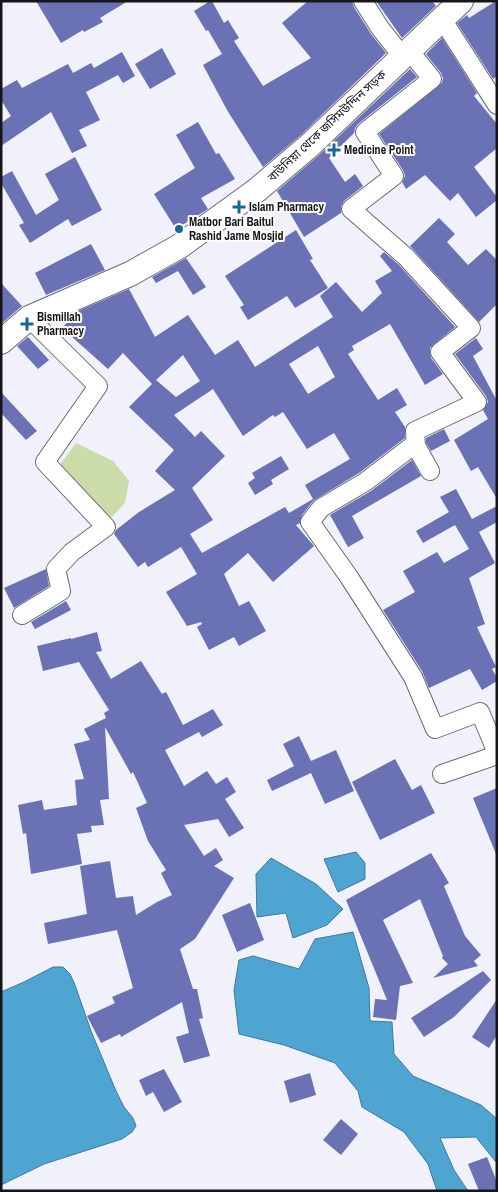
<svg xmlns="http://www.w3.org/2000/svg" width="498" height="1192" viewBox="0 0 498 1192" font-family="'Archivo Narrow','Noto Sans Bengali',sans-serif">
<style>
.green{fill:#cadda8}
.water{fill:#4fa5d1;stroke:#3e7a9a}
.building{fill:#6a71b5;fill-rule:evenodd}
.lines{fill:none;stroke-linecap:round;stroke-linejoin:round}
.street-casing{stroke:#696a72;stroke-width:20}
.secondary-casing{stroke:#696a72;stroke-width:26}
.street{stroke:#fff;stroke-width:18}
.secondary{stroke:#fff;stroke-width:24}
.poi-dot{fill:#176698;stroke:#fff;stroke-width:2}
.labels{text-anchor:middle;stroke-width:4;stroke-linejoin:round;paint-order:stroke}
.street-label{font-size:12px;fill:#161619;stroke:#fff}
.poi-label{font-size:12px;font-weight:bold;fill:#161619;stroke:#fff;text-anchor:start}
</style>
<rect width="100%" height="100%" fill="#f0f1fa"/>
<polygon class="green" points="76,443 113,461 129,481 125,503 110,519 59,466"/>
<g class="water">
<polygon points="356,852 365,863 365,879 338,892 324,859"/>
<polygon points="271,858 316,884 343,909 327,925 293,938 286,913 257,917 256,874"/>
<polygon points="353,932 369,988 370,1021 392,1022 394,1054 413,1076 481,1105 497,1119 496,1162 476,1137 440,1138 454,1170 468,1191 437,1191 428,1164 404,1132 362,1107 358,1091 335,1063 284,1045 239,1034 234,990 239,960 253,956 299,969 315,939"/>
<polygon points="53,967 63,967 70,974 75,985 91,1031 116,1091 124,1107 133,1118 136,1126 132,1132 122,1139 44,1164 1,1185 1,992 24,982"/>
</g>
<g class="building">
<polygon points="36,1 128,1 100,18 103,22 84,32 83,30 61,43"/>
<polygon points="210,1 212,1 224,23 228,20 239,38 234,41 263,86 311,58 282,23 308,1 352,1 354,7 371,34 386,53 301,135 263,167 227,110 203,65 222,54 208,30 206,31 194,11"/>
<polygon points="376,1 432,1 436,6 402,38"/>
<polygon points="496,1 497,76 493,79 457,23 467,15 469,18"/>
<polygon points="442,38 477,93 474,96 497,124 497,148 474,167 497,197 497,200 476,217 458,193 450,201 425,175 406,189 402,182 405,176 403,170 379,134 442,83 443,78 441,73 426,54"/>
<polygon points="162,48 176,74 150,89 135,64"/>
<polygon points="122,52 135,76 123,83 118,75 86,92 100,120 79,130 87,146 72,153 51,112 1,146 1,123 11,116 1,100 1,89 17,80 22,88 68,64 73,73 91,63 94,68"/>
<polygon points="410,69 417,77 358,124 355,128 354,133 329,158 345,182 355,174 363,186 344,201 341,206 341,213 304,237 277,191 319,155"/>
<polygon points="198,122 216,154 219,153 235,179 201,198 208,209 176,229 154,194 195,168 176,135"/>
<polygon points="75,157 102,210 72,226 68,219 30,243 19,225 24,223 1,183 1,177 12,171 36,215 59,200 45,174"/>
<polygon points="439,218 455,234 447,242 468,265 486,249 497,260 497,304 479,322 410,246"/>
<polygon points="296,230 313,259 310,260 328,288 295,308 287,296 248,320 240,307 244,305 225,276"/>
<polygon points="91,244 105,270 46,295 35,273"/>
<path d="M384,252l15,13 56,62 -21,17 -4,4 1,10 12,16 -18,11 -35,-61 -38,22 2,4 -6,4 30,46 19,-12 10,17 -12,7 10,15v11l-46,35 -46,28 -11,14 -2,8 -4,2 18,21 -41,36 -25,-29 -24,21 15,32 10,-5 17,30 -27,15 -5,-9 -25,13 -12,-23 5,-3 -1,-2 -14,4 -21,-34 31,-18 -16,-27 -33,20 -3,-5 -7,5 -24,-33 2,-4 23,-18 36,-22 -20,-19 19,-21 -45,-43 23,-23 -29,-31 -15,16 -46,-41 14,-16 53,-23 26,48 33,-22 27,40 23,-15 17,27 78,-50 -13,-21 16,-14 26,30 20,-19 -7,-12 17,-10 -12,-15zM318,346l17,31 -27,17 -19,-30zM183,355l17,26 -24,16 -20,-17zM213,389l30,47 30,-21 2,2 8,-5 24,37 27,-16 16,26 -45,26 8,14 -24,14 -4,-6 -83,46 -12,-19 23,-14 -21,-32 33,-32 -24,-25 -6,6 -21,-22z"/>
<polygon points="186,258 206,287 193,295 178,271 156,283 152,277"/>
<polygon points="1,283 22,306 1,324"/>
<polygon points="28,337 49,360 38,369 17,346"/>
<polygon points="476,338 483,349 473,356 497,401 497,499 478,467 471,471 454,440 488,419 483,410 488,402 486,396 455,354"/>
<polygon points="1,392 37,431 26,440 1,413"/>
<polygon points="444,429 450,441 431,451 426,443 426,438"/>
<polygon points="281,456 289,469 271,480 273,484 255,495 248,483 255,478 252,473"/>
<polygon points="412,460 421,476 352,516 364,538 348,547 330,515 371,491"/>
<polygon points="456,489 472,519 497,506 497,522 479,532 495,563 469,578 485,624 477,627 496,667 492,669 497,678 497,681 482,690 470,669 429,688 422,671 383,610 415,592 403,571 437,552 444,563 469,549 455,525 423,543 416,531 449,512 440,497"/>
<polygon points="46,569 49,586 14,608 4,588"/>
<polygon points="66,601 71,610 35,629 31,622"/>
<polygon points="97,632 102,651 96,652 111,679 141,661 162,694 166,692 183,725 213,709 223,725 202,737 199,732 165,750 184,786 207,771 216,784 227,777 236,792 225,799 244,828 229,837 218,819 184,825 204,856 216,848 223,860 214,866 234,878 195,939 180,949 193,989 197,989 203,1018 199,1019 210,1056 184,1063 176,1037 189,1033 182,1002 121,1037 120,1034 101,1043 87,1016 115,1003 112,997 133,988 117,930 48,944 44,923 87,914 80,866 110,861 116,898 133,896 136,915 157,902 172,895 161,873 166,870 148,841 136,808 147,803 133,772 131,774 105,727 109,799 100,800 104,825 91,826 92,832 77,834 82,864 31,874 26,833 23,834 18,805 42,800 44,810 77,805 75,780 84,779 74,744 90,740 84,729 106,718 104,713 109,710 79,662 43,671 37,646 71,638 71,639"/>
<polygon points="299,736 311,761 336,750 354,791 325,804 311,773 272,791 267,780 294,766 283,744"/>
<polygon points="395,759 412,790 421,785 435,813 380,840 352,782"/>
<polygon points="497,788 497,854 496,854 473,798"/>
<polygon points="431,853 449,883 444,886 465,936 481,955 474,961 478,966 433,978 448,964 442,958 443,956 420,899 383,920 413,983 400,986 396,1020 373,1017 375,999 387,1000 346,900"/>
<polygon points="250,903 264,940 237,952 222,915"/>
<polygon points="483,971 491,980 454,1017 424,1037 411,1018"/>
<polygon points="497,999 497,1035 489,1048 472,1037"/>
<polygon points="164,1069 182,1102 164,1112 153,1092 146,1096 139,1080"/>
<polygon points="310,1073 316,1095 290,1103 284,1081"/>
<polygon points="341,1119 358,1134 341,1155 323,1140"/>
<polygon points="487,1157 497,1182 497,1191 479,1191 468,1164"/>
</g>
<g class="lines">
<defs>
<g id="street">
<polyline points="363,1 380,28 402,56"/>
<polyline points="442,19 497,105"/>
<polyline points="409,50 432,79 365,132 394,176 351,209 406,257 471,328 440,352 477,402 415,431 416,446 430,471"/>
<polyline points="416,446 411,447 365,482 321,508 310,522 349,577 413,677 435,729 480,712 497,753"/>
<polyline points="22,615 61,591 56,569 72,552 106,527 45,462 98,386 29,318"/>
<polyline points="442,774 497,755"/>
</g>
<polyline id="secondary" points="1,342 29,318 130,274 180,246 257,190 310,145 461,1"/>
</defs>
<use href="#street" class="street-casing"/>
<use href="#secondary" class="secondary-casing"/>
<use href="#street" class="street"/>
<use href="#secondary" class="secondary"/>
</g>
<g class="poi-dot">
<path d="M331.5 142.5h5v5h5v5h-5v5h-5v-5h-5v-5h5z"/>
<path d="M236.5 199.5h5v5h5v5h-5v5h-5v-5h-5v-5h5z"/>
<circle cx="179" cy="229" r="5"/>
<path d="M24.5 316.5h5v5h5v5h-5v5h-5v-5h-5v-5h5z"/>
</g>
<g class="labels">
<g class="street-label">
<text transform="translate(327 126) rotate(-43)" y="4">বাউনিয়া থেকে জসিমউদ্দিন সড়ক</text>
</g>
<g class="poi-label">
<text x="344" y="154">Medicine Point</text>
<text x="249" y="211">Islam Pharmacy</text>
<text x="189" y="226">Matbor Bari Baitul<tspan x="189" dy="14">Rashid Jame Mosjid</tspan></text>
<text x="37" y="321">Bismillah<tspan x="37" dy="14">Pharmacy</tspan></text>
</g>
</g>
<rect width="498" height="1192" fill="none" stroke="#161619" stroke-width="5"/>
</svg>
